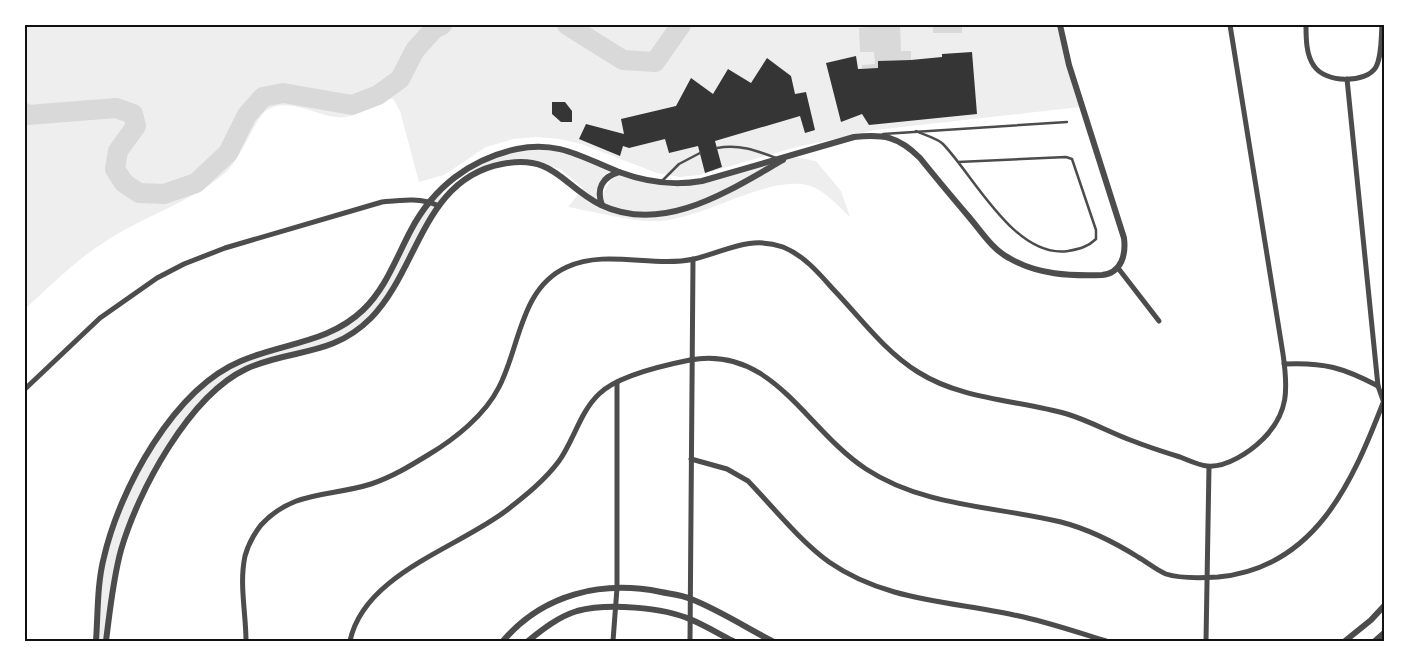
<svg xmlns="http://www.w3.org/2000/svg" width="1409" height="666" viewBox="0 0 1409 666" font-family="Commissioner,sans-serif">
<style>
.green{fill:#eee}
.water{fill:#d9d9d9}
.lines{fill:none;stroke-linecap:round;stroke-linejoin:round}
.river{stroke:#d9d9d9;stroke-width:20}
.building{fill:#353535}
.service{stroke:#4c4c4c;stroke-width:2.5}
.minor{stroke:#4c4c4c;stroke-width:5}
.tertiary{stroke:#4c4c4c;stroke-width:6}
.neatline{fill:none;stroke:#111;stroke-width:2}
</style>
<rect width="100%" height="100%" fill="#fff"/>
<g class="green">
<path d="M25,25h1031l24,82 -205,23 -82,18 -94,27 -19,2 -23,-4 -76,-29 -21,-5 -24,-2 -23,2 -27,8 -42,28 -25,7 -19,-71 -7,-12 -8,-1c-13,7 -25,17 -40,19 -25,3 -53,-22 -78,-7 -12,8 -27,51 -42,63 -38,32 -85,44 -125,72 -27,18 -51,42 -75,64z"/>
<path d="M533,148l25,1 55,21 -9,5 -4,8 3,10 9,-14 9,-5 40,11 20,2 113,-30 22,4 25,30 9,26c-12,-11 -26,-28 -43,-32 -41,-9 -101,33 -148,36 -31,1 -61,-9 -91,-14l15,-19 -23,-19 -36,-10 -32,5 -26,9 24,-15z"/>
<polygon points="444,186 439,206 406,266 369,320 334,344 263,363 227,381 185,426 148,484 120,552 106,641 96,641 99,591 109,538 143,462 191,395 229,366 349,323 378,293 410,232"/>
</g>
<g class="water">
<polygon points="868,25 900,25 901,51 911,51 911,60 878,61 878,68 862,68 862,65 875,64 874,52 860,52 859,28 868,27"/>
<rect x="933" y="25" width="29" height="8"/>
</g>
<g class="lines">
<g class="river">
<polyline points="567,25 623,60 655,62 681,25"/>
<polyline points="25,113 28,115 116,108 133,114 136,126 118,151 115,169 124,183 139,193 164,194 196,183 228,153 247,115 263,97 283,93 352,105 378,95 400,79 415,50 435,28 442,25"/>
</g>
</g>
<g class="building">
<polygon points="972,52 977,114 869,125 862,114 841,122 826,63 856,56 858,69 878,68 878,61 911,60 942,57 942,54"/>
<polygon points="767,58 791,76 795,94 806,92 815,130 805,133 800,116 715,141 722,167 705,173 698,146 669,153 665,139 629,148 623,146 620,156 579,139 586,124 624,134 621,119 676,106 691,78 713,94 728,69 751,83"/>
<polygon points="552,102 565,102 572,111 572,122 561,122 552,114"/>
</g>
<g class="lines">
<g class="service">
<path d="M916,131c8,4 21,7 27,13 31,32 72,115 125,107 11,-2 20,-4 28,-12v-9l-24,-71 -6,-2 -108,5"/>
<polyline points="883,134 1067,122"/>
<path d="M717,148c22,-4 38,2 59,10"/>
<polyline points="661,182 679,164 700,153"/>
</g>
<g class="minor">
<path d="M1306,25c0,13 0,30 8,41 11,17 52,18 62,1 6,-12 5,-29 6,-42"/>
<polyline points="1347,79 1378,386 1384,403"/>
<polyline points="1118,268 1159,321"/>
<path d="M1284,364c40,-2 60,4 94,22"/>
<path d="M25,389l75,-71 57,-40 27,-14 41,-16 157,-46c19,-2 39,-5 57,4"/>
<path d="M691,459l36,10 21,12c26,27 51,59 81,81 56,39 121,39 185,53 31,6 62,17 92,26"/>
<path d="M246,641c0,-28 -7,-57 -1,-85 3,-11 9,-22 16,-31 32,-35 69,-28 110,-41 21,-7 39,-18 57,-29 27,-16 57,-40 71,-68 21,-40 21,-99 68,-120 39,-18 86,1 127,-8 31,-7 55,-24 89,-12 20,8 35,25 49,41 27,28 52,63 86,84 44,28 100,28 149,42 23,7 44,19 66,27 15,6 31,11 47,16 8,3 18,8 27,9 19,2 43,-14 56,-27 26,-26 25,-50 20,-85l-53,-329"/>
<path d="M350,641c14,-67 108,-93 157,-131 18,-14 38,-30 52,-49 15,-21 21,-49 40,-67 18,-18 66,-29 91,-34 83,-15 115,69 176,109 58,38 129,37 195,53 27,7 53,20 77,35 9,5 18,13 28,17 15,5 36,4 52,3 97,-9 134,-94 165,-174"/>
<polyline points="613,641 617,588 617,382"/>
<polyline points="690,641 693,259"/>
<polyline points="1206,641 1209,467"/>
</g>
<g class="tertiary">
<path d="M602,205c-6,-16 0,-28 17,-33"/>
<path d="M96,641c2,-28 1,-57 8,-84 16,-69 70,-168 137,-196 41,-18 88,-18 122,-51 23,-22 33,-52 48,-80 22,-42 59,-71 106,-81 41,-9 66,9 102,23 27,10 55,14 83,9l152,-44c29,-3 44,-1 66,21 16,20 32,39 49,59 12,14 23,32 40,41 29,17 61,18 93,17 20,-2 24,-21 22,-37l-55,-173 -9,-40"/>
<path d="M106,641c4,-31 7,-62 15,-91 17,-59 68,-154 125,-181 45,-21 85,-11 125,-51 48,-49 52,-139 131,-154 53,-10 59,21 99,41 63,30 129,-15 182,-45"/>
<path d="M503,641c40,-47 99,-61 158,-49 10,2 21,3 30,7 28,11 54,28 81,42"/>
<path d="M528,641c15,-12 30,-24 49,-30 30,-8 86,-4 115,9 14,6 27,14 41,21"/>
<polyline points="1345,641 1371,620 1384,606"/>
<polyline points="1375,641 1384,633"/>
</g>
</g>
<rect width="1409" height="666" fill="none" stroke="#ffffff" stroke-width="52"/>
<rect x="26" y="26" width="1357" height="614" class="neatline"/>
</svg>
